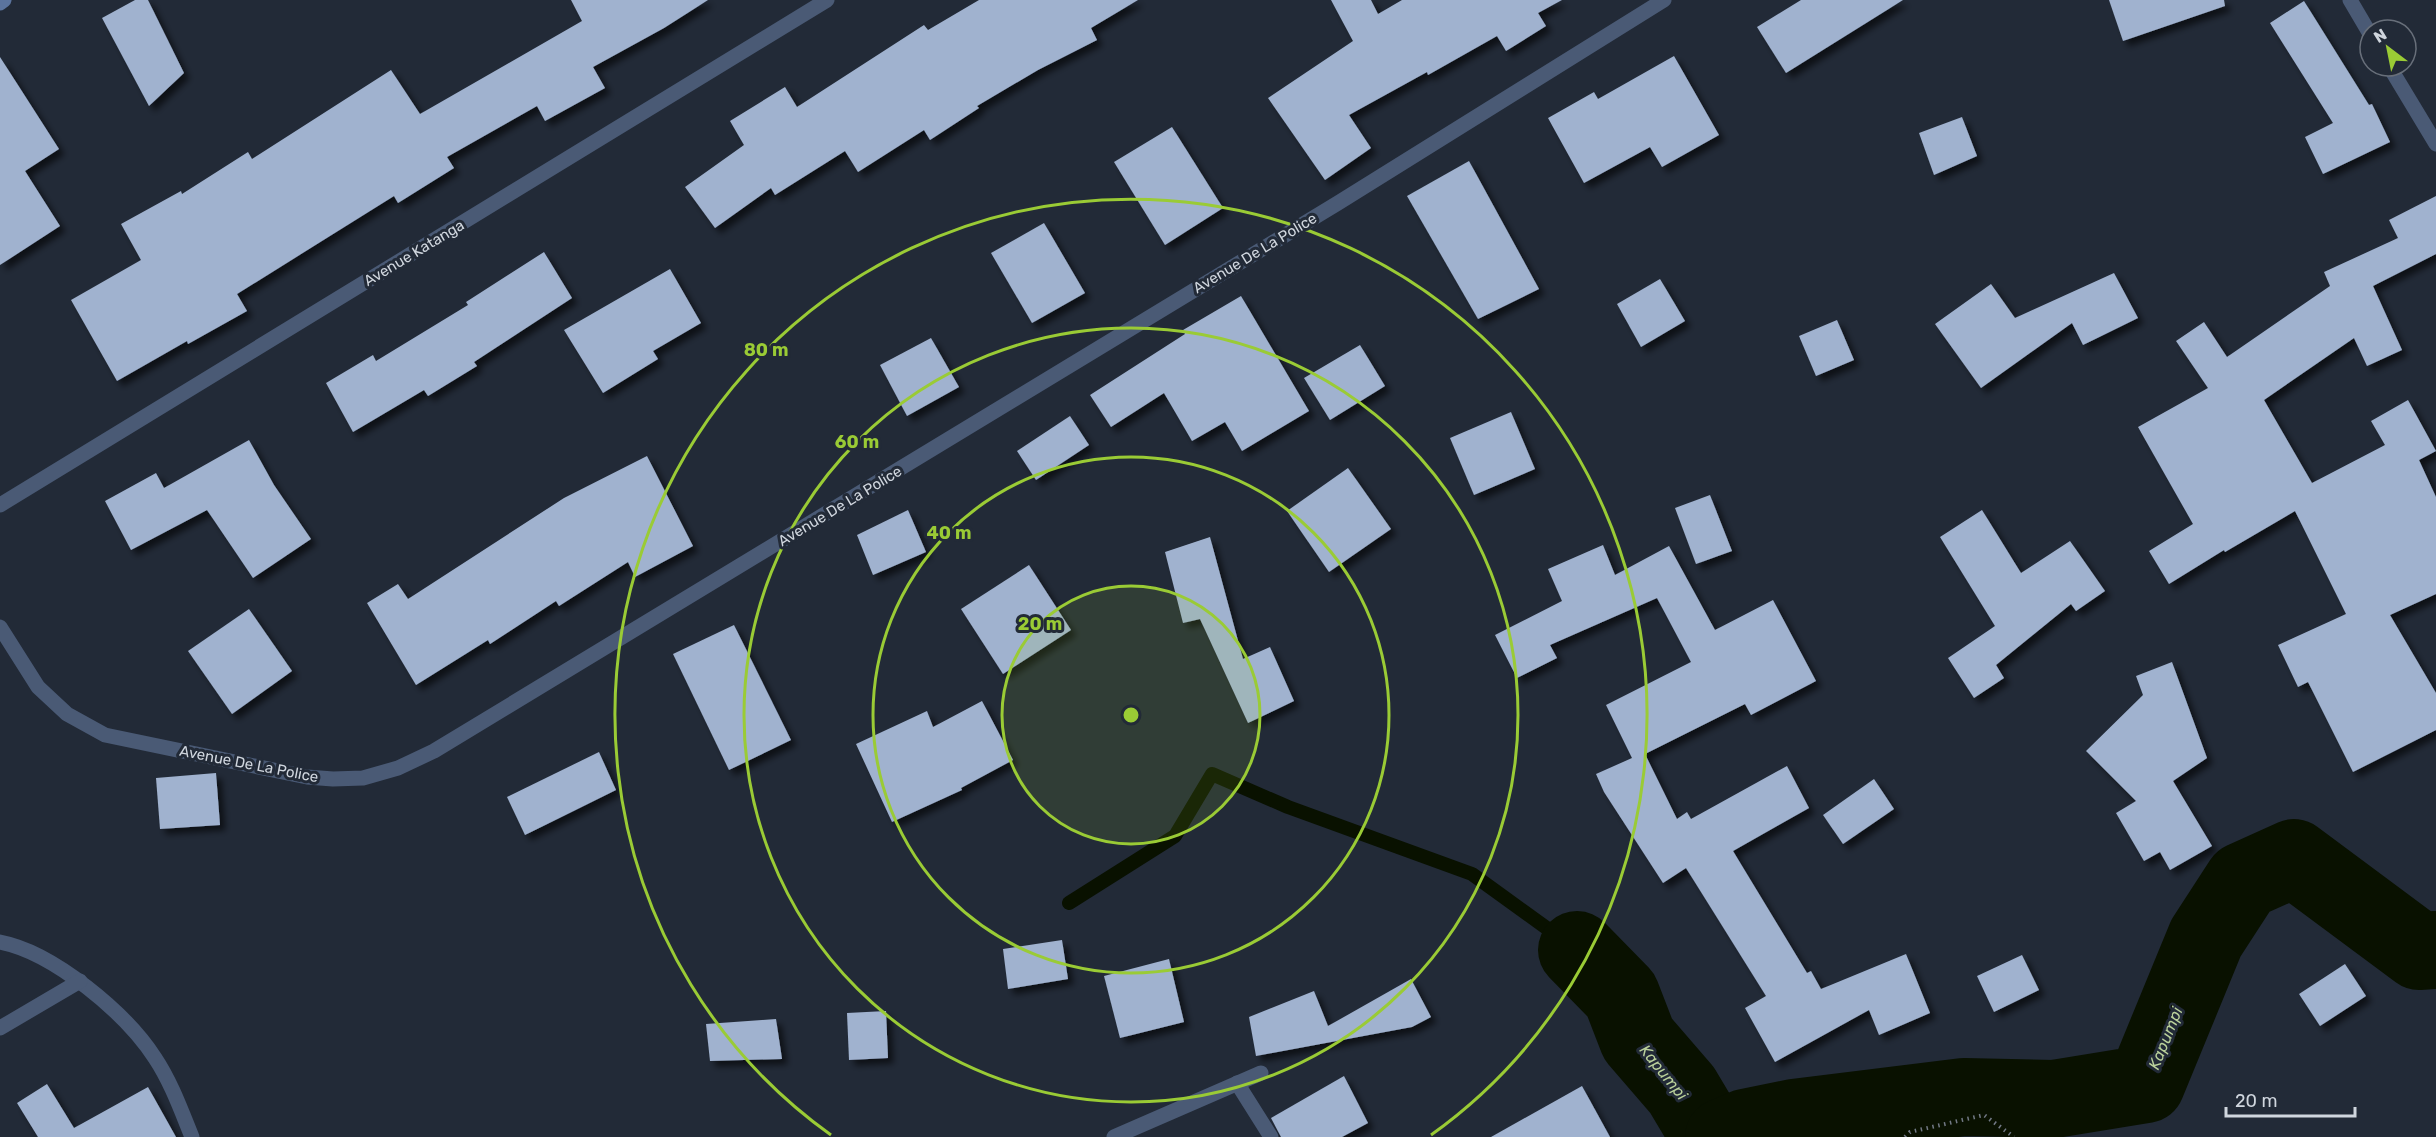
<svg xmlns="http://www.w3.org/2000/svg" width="2436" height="1137" viewBox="0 0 2436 1137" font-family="Rubik,sans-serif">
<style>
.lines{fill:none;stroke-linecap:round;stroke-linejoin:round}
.stream{stroke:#091100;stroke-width:14}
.river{stroke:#091100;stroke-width:78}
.building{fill:#a0b2cf;filter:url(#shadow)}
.path{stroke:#727984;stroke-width:4;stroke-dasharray:1.5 4.5;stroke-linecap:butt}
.street{stroke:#4a5a75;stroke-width:15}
.secondary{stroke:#5b749e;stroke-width:15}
.ring{fill:none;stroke:#9acb35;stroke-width:3}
.labels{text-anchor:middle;stroke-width:6;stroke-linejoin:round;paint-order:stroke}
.street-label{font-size:15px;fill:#d0d6de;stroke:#222a37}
.water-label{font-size:16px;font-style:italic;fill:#bad19b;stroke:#222a37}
.centre{fill:#9acb35;stroke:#222a37;stroke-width:3}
.ring-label{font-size:18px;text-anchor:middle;font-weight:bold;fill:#9acb35;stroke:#222a37;stroke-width:6;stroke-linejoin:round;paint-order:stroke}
</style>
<defs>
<filter id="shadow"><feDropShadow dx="5.5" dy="5.5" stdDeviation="3" flood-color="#0009"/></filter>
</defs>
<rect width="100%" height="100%" fill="#222a37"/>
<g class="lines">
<polyline class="stream" points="1069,903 1175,836 1212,774 1288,807 1472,874 1577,950"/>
<g class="river">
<polyline points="1577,950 1621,995 1638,1039 1682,1090 1710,1137"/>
<polyline points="1724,1137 1745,1128 1794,1118 1964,1097 2054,1099 2146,1084 2206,938 2243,881 2294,858 2419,951 2436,950"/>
</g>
</g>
<g class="building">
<polygon points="135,0 148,0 184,73 149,106 102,18"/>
<polygon points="571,0 708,0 664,28 593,67 605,88 545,121 537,106 447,157 454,168 398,203 394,196 237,294 247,311 188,344 187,341 117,381 71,300 141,260 121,224 181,191 182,194 248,152 252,159 391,70 420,114 582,21"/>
<polygon points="979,0 1138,0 1091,28 1097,40 1038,70 977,106 979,108 930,140 924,130 858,172 845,151 775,195 771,188 715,228 685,187 744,145 730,121 785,87 797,107 924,25 928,30"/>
<polygon points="1331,0 1371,0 1378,14 1402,0 1562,0 1538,13 1546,26 1506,51 1497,36 1428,75 1427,72 1349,115 1371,148 1325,180 1268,98 1353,41"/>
<polygon points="1801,0 1903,0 1786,73 1757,27"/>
<polygon points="2109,0 2224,0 2225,6 2123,41"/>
<polygon points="2304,1 2369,105 2372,104 2390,142 2323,174 2305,137 2333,123 2270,23"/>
<polygon points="1674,56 1719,135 1662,167 1650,147 1584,183 1548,118 1594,92 1598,99"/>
<polygon points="0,57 59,149 25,171 60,226 0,265"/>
<polygon points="1962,117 1977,156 1934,175 1919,133"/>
<polygon points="1172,127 1223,208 1165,245 1114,162"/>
<polygon points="1469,161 1539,289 1478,319 1407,196"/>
<polygon points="2436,196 2436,254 2373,286 2402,350 2367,366 2354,338 2264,400 2312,483 2385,445 2371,421 2408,400 2436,451 2419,460 2436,497 2436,594 2390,615 2436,693 2436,730 2353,772 2308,682 2298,687 2278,645 2346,614 2295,511 2225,552 2224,550 2169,584 2149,551 2193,524 2138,427 2208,388 2176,341 2204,322 2227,357 2330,286 2324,272 2398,238 2389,220"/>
<polygon points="1044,223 1085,293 1032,323 991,253"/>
<polygon points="544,252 572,298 474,362 477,366 428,396 424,390 353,432 326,383 373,355 376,361 468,305 466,302"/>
<polygon points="670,269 701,323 653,351 658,359 603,393 564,330"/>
<polygon points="2114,273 2138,318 2083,345 2072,323 1981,388 1935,324 1991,284 2015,318"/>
<polygon points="1660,279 1685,321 1641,347 1617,304"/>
<polygon points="1241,296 1309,411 1242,451 1225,422 1192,441 1164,393 1111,427 1090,395 1185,334 1183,330"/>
<polygon points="1837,320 1854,360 1816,376 1799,336"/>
<polygon points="931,338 959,387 907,416 880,365"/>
<polygon points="1360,345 1385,386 1330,420 1304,378"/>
<polygon points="1511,412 1535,469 1474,495 1450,438"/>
<polygon points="1070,416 1089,445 1036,480 1017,451"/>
<polygon points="249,440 274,485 311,539 253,578 207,510 131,550 105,501 156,473 164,488"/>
<polygon points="647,456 693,546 635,577 628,562 559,606 556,601 490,644 488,640 416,685 367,603 398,584 408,599 564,498"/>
<polygon points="1348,468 1391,529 1329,572 1287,511"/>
<polygon points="1710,495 1732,551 1696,564 1675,508"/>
<polygon points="908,510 926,552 873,575 857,535"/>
<polygon points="1982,510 2021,573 2070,541 2105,591 2076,611 2071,604 1996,665 2004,678 1974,698 1948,658 1995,626 1940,537"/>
<polygon points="1210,537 1243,659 1270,647 1294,701 1248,723 1200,619 1183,623 1165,552"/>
<polygon points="1603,545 1615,575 1669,546 1715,630 1773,600 1816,681 1751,715 1745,704 1645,754 1677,819 1687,812 1691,819 1787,766 1809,808 1733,851 1807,973 1811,971 1821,989 1906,954 1930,1013 1879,1035 1869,1010 1775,1062 1745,1008 1766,996 1686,868 1663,883 1604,792 1596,774 1632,758 1606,705 1691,662 1657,598 1550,645 1557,658 1517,678 1495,635 1562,601 1548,569"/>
<polygon points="1029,565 1071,630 1003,674 961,609"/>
<polygon points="249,609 292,671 232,714 188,651"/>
<polygon points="734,625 791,740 729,770 673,654"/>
<polygon points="2172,662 2207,758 2173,781 2212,846 2170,870 2160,852 2144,861 2116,813 2136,801 2086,751 2143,695 2136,676"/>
<polygon points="982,701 1013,760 961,788 962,790 892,822 856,744 927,711 933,727"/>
<polygon points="599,752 616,790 525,835 507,797"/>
<polygon points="216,773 220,825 160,829 156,778"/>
<polygon points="1874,779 1894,809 1843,844 1823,815"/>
<polygon points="1062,940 1068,979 1008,989 1003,949"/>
<polygon points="2022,955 2039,990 1994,1012 1977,976"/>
<polygon points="1169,959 1184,1022 1120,1038 1104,976"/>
<polygon points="2345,964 2366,996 2320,1026 2299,994"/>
<polygon points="1411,979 1431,1017 1412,1027 1256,1056 1249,1017 1314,991 1328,1026"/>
<polygon points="886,1011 888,1058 849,1060 847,1013"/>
<polygon points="776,1019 782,1059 710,1061 706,1024"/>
<polygon points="1344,1076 1368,1123 1342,1137 1281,1137 1271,1118"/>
<polygon points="47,1084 74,1128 148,1087 176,1137 38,1137 17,1103"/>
<polygon points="1582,1086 1610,1137 1491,1137"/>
</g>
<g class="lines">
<polyline class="path" points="1905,1137 1910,1132 1984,1115 2014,1137"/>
<g class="street">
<polyline points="2350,0 2370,34"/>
<polyline points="2389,66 2436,144"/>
<polyline points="0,505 827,0"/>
<polyline points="0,627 38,687 67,714 105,735 307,777 333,779 363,778 398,768 434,751 1338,203 1664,0"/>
<path d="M0,942c53,10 126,71 155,116 16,24 26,52 37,79"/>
<polyline points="0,1028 80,981"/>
<polyline points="1237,1083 1271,1137"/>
<polyline points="1114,1137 1261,1073"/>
</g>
<polyline class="secondary" points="0,3 4,0"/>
</g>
<circle cx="1131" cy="715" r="129" fill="#9acb35" fill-opacity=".12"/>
<g class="ring">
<circle cx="1131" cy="715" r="129"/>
<circle cx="1131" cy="715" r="258"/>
<circle cx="1131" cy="715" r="387"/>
<path d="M831 1135A516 516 0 1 1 1431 1135"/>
</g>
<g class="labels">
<g class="street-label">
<text transform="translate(414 253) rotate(-31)" y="5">Avenue Katanga</text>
<text transform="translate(1255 253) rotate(-31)" y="5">Avenue De La Police</text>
<text transform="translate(840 506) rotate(-31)" y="5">Avenue De La Police</text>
<text transform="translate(249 764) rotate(11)" y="5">Avenue De La Police</text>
</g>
<g class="water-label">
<text transform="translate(2165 1038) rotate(-68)" y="6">Kapumpi</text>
<text transform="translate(1664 1072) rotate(51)" y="6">Kapumpi</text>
</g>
</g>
<circle cx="1131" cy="715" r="9" class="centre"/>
<g class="ring-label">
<text x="766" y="356">80 m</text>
<text x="857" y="448">60 m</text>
<text x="949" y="539">40 m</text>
<text x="1040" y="630">20 m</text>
</g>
<g transform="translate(2388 48) rotate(328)"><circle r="28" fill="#222a37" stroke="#686f7a" stroke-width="1.5"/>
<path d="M0-4.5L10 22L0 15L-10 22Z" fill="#9acb35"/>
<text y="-9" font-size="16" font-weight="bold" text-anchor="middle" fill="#d0d6de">N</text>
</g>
<path d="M2226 1107v9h129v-9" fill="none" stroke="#d0d6de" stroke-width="3"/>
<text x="2235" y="1107" font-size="18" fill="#d0d6de" stroke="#222a37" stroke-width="4.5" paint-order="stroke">20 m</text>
</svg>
